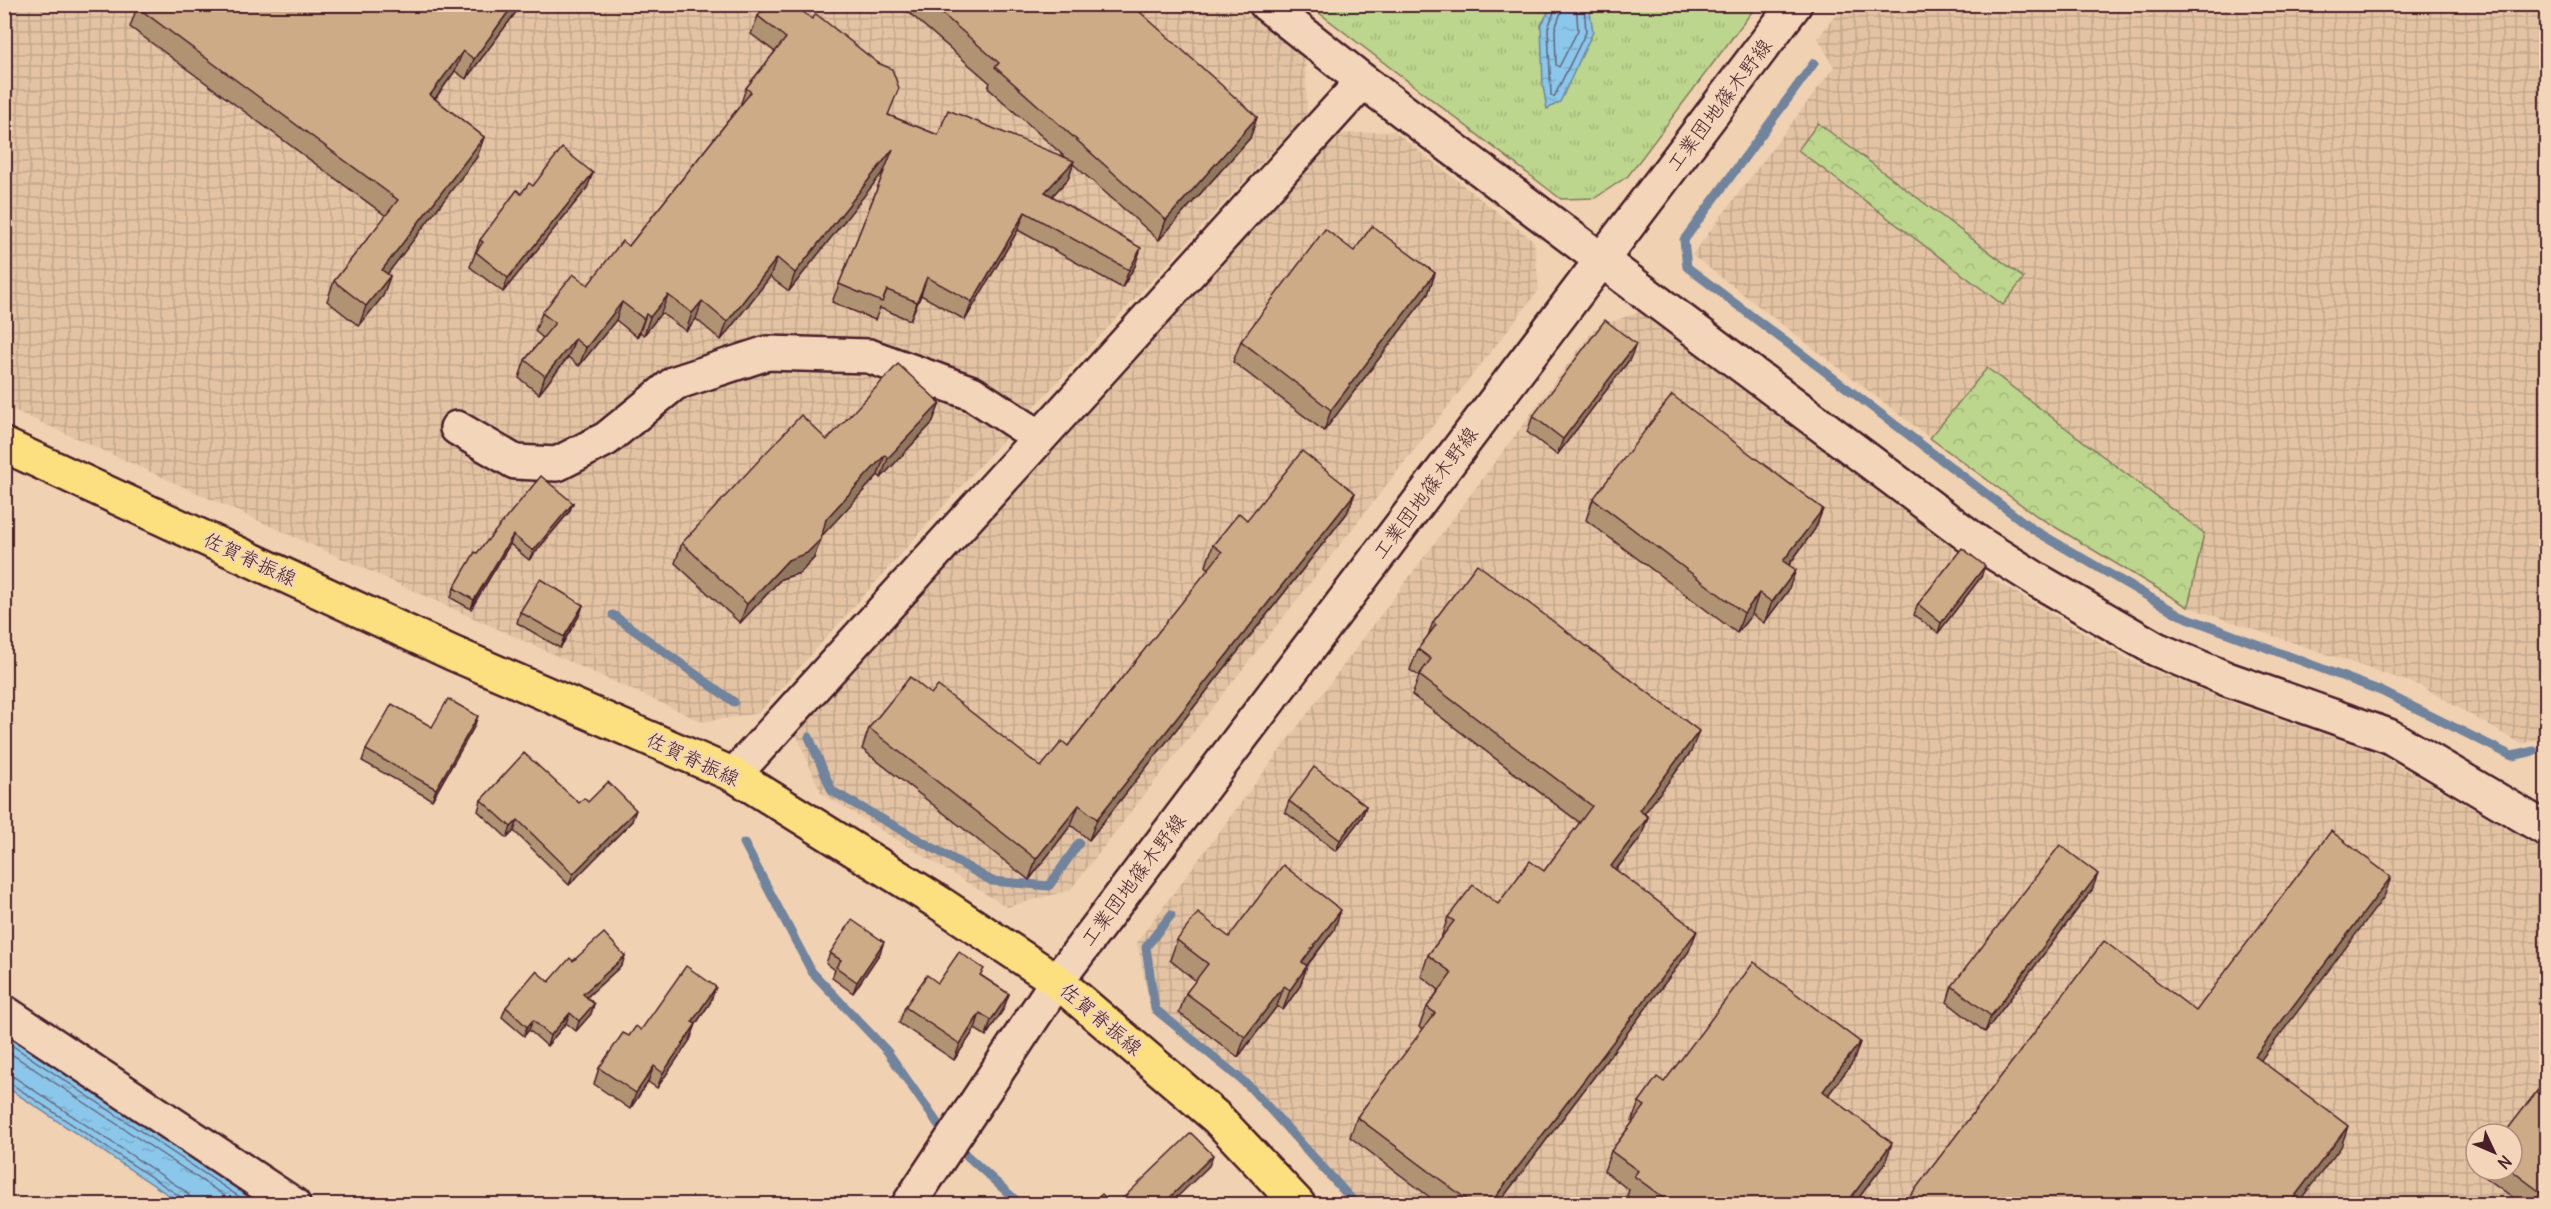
<svg xmlns="http://www.w3.org/2000/svg" width="2551" height="1209" viewBox="0 0 2551 1209" font-family="Delius,'Klee One',sans-serif">
<style>
.industrial{fill:url(#industrial-grid);fill-rule:evenodd}
.grass{fill:url(#grass-tufts);stroke:#837a5c;stroke-width:1.5}
.forest{fill:url(#forest-crowns);stroke:#837a5c;stroke-width:1.5}
.water{fill:url(#water-ripples);stroke:#70849e;stroke-width:1.5}
.lines{fill:none;stroke-linecap:round;stroke-linejoin:round}
.shore{stroke:#646277;stroke-width:1.5}
.stream{stroke:#70849e;stroke-width:9}
.minor-casing{stroke:#4a1f2b;stroke-width:38}
.major-casing{stroke:#4a1f2b;stroke-width:38}
.minor{stroke:#f3d5b9;stroke-width:33}
.major{stroke:#fce080;stroke-width:33}
.wall{fill:#b09373;stroke:#4a1f2b;stroke-width:1.5}
.shaded-wall{fill:#90785e;stroke:#4a1f2b;stroke-width:1.5}
.building{fill:#cdab86;stroke:#4a1f2b;stroke-width:1.5}
.labels{text-anchor:middle;stroke-width:4.5;stroke-linejoin:round;paint-order:stroke}
.street-label{font-size:20px;fill:#4a1f2b;stroke:#f3d5b9}
</style>
<defs>
<pattern id="industrial-grid" width="8" height="8" patternUnits="userSpaceOnUse" patternTransform="scale(1.5)"><rect width="8" height="8" fill="#e3c3a3"/><path d="M0 4h8M4 0v8" fill="none" stroke="#c4a78c"/></pattern>
<pattern id="grass-tufts" width="24" height="20" patternUnits="userSpaceOnUse" patternTransform="scale(1.5)"><rect width="24" height="20" fill="#bcd68d"/><path d="M3 7l-1-3M5 7V3M7 7l1-3M15 17l-1-3M17 17v-4M19 17l1-3" fill="none" stroke="#a3b77a"/></pattern>
<pattern id="forest-crowns" width="20" height="18" patternUnits="userSpaceOnUse" patternTransform="scale(1.5)"><rect width="20" height="18" fill="#bcd68d"/><path d="M2 6a3 3 0 1 1 6 0M12 15a3 3 0 1 1 6 0" fill="none" stroke="#a3b77a"/></pattern>
<pattern id="water-ripples" width="26" height="14" patternUnits="userSpaceOnUse" patternTransform="scale(1.5)"><rect width="26" height="14" fill="#8ac7ea"/><path d="M2 4q2-2 4 0t4 0M15 11q2-2 4 0t4 0" fill="none" stroke="#79aac9"/></pattern>
</defs>
<rect width="100%" height="100%" fill="#f0d1b2"/>
<filter id="ink" filterUnits="userSpaceOnUse"><feTurbulence type="fractalNoise" baseFrequency=".0167" numOctaves="2"/><feDisplacementMap in="SourceGraphic" scale="12" xChannelSelector="R" yChannelSelector="G"/><feConvolveMatrix kernelMatrix="1 2 1 2 8 2 1 2 1" color-interpolation-filters="sRGB"/></filter>
<g filter="url(#ink)">
<g class="industrial">
<polygon points="1239,4 1305,57 1307,114 983,462 759,713 703,722 5,406 5,5"/>
<polygon points="1843,5 2546,5 2546,737 2521,744 2421,686 2188,607 2037,516 1930,438 1692,255 1834,67 1818,38"/>
<polygon points="1394,131 1534,241 1539,290 1070,890 1007,907 821,793 796,733 1340,134"/>
<path d="M1644,310l347,268 142,84 103,42 141,49 169,98v353h-1197l-101,-112 -97,-82 -14,-68 458,-614zM2476,1134h36v36h-36z"/>
</g>
<polygon class="grass" points="1309,5 1552,5 1541,26 1592,32 1589,5 1757,5 1628,176 1595,198 1561,199"/>
<g class="forest">
<polygon points="1818,123 2024,278 2003,305 1798,150"/>
<polygon points="1987,368 2204,533 2188,607 2037,516 1930,438"/>
</g>
<g class="water">
<polygon points="1552,5 1589,5 1593,32 1560,102 1547,109 1543,86 1541,26"/>
<polygon points="5,1033 261,1204 182,1204 5,1086"/>
</g>
<g class="lines">
<g class="shore">
<polyline points="1557,4 1548,28 1551,95 1554,97 1586,32 1584,4"/>
<polyline points="1564,4 1555,29 1556,65 1559,67 1578,30 1576,4"/>
<polyline points="4,1040 250,1204"/>
<polyline points="4,1049 237,1204"/>
<polyline points="4,1074 14,1077 185,1191 190,1197 192,1204"/>
<polyline points="4,1082 10,1083 181,1197 184,1204"/>
</g>
<g class="stream">
<polyline points="1814,63 1684,240 1687,267 2034,530 2180,615 2381,691 2512,756 2534,751"/>
<polyline points="613,615 734,702"/>
<polyline points="809,737 832,791 992,881 1049,886 1079,843"/>
<polyline points="744,843 812,972 887,1051 940,1127"/>
<polyline points="1171,915 1146,947 1155,1009 1249,1086 1356,1204"/>
<polyline points="963,1152 1020,1204"/>
</g>
<defs>
<g id="minor">
<polyline points="1266,4 1363,81 1977,542 2039,581 2156,649 2227,679 2389,736 2546,829"/>
<polyline points="457,428 515,462 557,464 606,439 675,383 767,353 869,356 972,393 1039,437"/>
<polyline points="734,775 1363,81"/>
<polyline points="4,1012 293,1204"/>
<polyline points="909,1204 1057,981 1795,4"/>
</g>
<polyline id="major" points="4,445 452,653 734,775 938,902 1057,981 1217,1118 1298,1204"/>
</defs>
<use href="#minor" class="minor-casing"/>
<use href="#major" class="major-casing"/>
<use href="#minor" class="minor"/>
<use href="#major" class="major"/>
</g>
<g class="wall">
<polygon points="139,4 522,4 466,79 455,71 435,99 484,137 477,157 387,274 390,276 383,296 359,326 327,301 334,281 386,216 130,27 137,7"/>
<polygon points="899,4 1091,4 1100,12 1257,117 1250,138 1159,240 1073,164 1068,179 1052,196 1135,266 1122,288 1018,230 965,320 921,295 910,320 880,308 875,320 832,302 885,169 789,291 770,277 721,340 696,319 686,331 661,313 644,335 640,332 637,337 616,320 579,366 568,357 539,394 519,378 525,360 543,338 535,331 542,313 588,285 629,246 740,106 746,88 775,52 751,34 758,16 888,115 938,135 1066,158 988,88 990,83"/>
<polygon points="533,186 587,188 503,292 470,267 480,240 521,194"/>
<polygon points="1354,251 1435,273 1428,294 1324,431 1233,362 1241,341"/>
<polygon points="1630,359 1557,455 1527,432 1533,416"/>
<polygon points="940,403 932,423 881,478 878,475 822,535 814,558 800,573 781,579 740,623 675,563 682,543 827,440"/>
<polygon points="1355,493 1347,513 1089,840 1071,825 1029,880 862,749 869,728 931,694 1041,767 1068,746 1209,569 1206,566 1213,545 1247,520"/>
<polygon points="1593,499 1823,509 1815,529 1789,565 1788,591 1764,623 1752,614 1737,633 1586,520"/>
<polygon points="573,503 569,512 529,560 510,544 471,609 451,598 454,588 477,553"/>
<polygon points="1981,577 1938,633 1914,615 1918,604"/>
<polygon points="583,605 579,616 560,648 517,623 520,612"/>
<polygon points="1433,622 1691,752 1644,813 1648,817 1641,837 1616,870 1689,951 1498,1204 1439,1204 1350,1137 1357,1117 1423,1030 1419,1027 1427,1007 1439,990 1421,976 1428,955 1441,938 1448,917 1498,904 1544,871 1580,823 1412,695 1419,676 1410,670 1418,649 1428,636"/>
<polygon points="432,727 474,727 432,800 362,761 366,750"/>
<polygon points="481,800 579,803 588,802 632,821 569,885 514,831 507,838 478,811"/>
<polygon points="1289,801 1366,806 1362,817 1336,851 1285,812"/>
<polygon points="2092,890 1985,1032 1947,1002 1952,986"/>
<polygon points="1334,930 1307,966 1300,986 1283,1010 1277,1006 1238,1057 1179,1013 1186,993 1196,981 1170,960 1177,940"/>
<polygon points="830,953 880,953 853,993 832,978 835,970 826,963"/>
<polygon points="573,961 622,965 587,997 594,1004 591,1014 576,1031 566,1023 547,1046 529,1030 524,1036 502,1017 506,1007 549,982"/>
<polygon points="982,976 1009,994 1003,1010 986,1036 975,1029 954,1060 899,1023 905,1007 938,983"/>
<polygon points="710,1003 696,1024 690,1040 657,1088 648,1082 630,1109 594,1084 599,1068 629,1036"/>
<polygon points="1860,1042 1853,1062 1828,1095 1885,1163 1854,1204 1639,1204 1627,1196 1629,1190 1604,1171 1611,1151 1633,1122 1632,1121 1639,1102 1664,1082"/>
<polygon points="2547,1078 2547,1204 2522,1204 2481,1174 2483,1170 2512,1170"/>
</g>
<g class="shaded-wall">
<polygon points="514,4 522,4 466,79 474,59"/>
<polygon points="463,51 455,71 423,115 430,95"/>
<polygon points="1257,117 1250,138 1159,240 1166,220"/>
<polygon points="484,137 477,157 375,290 382,270"/>
<polygon points="893,149 887,167 789,291 795,273"/>
<polygon points="1074,161 1068,179 1039,210 1045,192"/>
<polygon points="593,173 587,188 503,292 508,278"/>
<polygon points="1025,212 1018,230 965,320 972,302"/>
<polygon points="1141,248 1135,266 1122,288 1129,270"/>
<polygon points="777,258 770,277 721,340 727,322"/>
<polygon points="1435,273 1428,294 1324,431 1331,410"/>
<polygon points="390,276 383,296 359,326 366,306"/>
<polygon points="927,277 921,295 910,320 917,302"/>
<polygon points="668,295 661,313 644,335 650,317"/>
<polygon points="702,301 696,319 686,331 692,313"/>
<polygon points="622,302 616,320 579,366 586,348"/>
<polygon points="646,314 640,332 637,337 644,319"/>
<polygon points="575,339 568,357 539,394 545,376"/>
<polygon points="1636,344 1630,359 1557,455 1563,439"/>
<polygon points="940,403 932,423 881,478 888,458"/>
<polygon points="885,455 878,475 819,539 826,519"/>
<polygon points="1355,493 1347,513 1089,840 1097,819"/>
<polygon points="573,503 569,512 529,560 533,551"/>
<polygon points="1823,509 1815,529 1776,582 1783,561"/>
<polygon points="513,535 510,544 471,609 474,600"/>
<polygon points="821,539 814,558 800,573 781,579 740,623 747,604 788,560"/>
<polygon points="1985,566 1981,577 1938,633 1941,623"/>
<polygon points="1796,570 1788,591 1764,623 1772,602"/>
<polygon points="1759,593 1752,614 1737,633 1744,613"/>
<polygon points="583,605 579,616 560,648 564,637"/>
<polygon points="478,716 474,727 432,800 436,789"/>
<polygon points="1699,731 1691,752 1632,830 1639,810"/>
<polygon points="1079,805 1071,825 1029,880 1036,859"/>
<polygon points="1366,806 1362,817 1336,851 1340,840"/>
<polygon points="636,810 632,821 569,885 573,874"/>
<polygon points="1648,817 1641,837 1603,886 1611,866"/>
<polygon points="518,820 514,831 507,838 511,827"/>
<polygon points="2098,874 2092,890 1985,1032 1991,1016"/>
<polygon points="2391,877 2384,897 2248,1077 2255,1056"/>
<polygon points="1341,910 1334,930 1294,982 1302,962"/>
<polygon points="1697,931 1689,951 1498,1204 1490,1204"/>
<polygon points="884,942 880,953 853,993 857,982"/>
<polygon points="625,956 622,965 579,1004 583,994"/>
<polygon points="1307,966 1300,986 1283,1010 1290,990"/>
<polygon points="1284,986 1277,1006 1238,1057 1245,1037"/>
<polygon points="716,987 710,1003 686,1038 692,1022"/>
<polygon points="1009,994 1003,1010 986,1036 991,1020"/>
<polygon points="594,1004 591,1014 576,1031 579,1021"/>
<polygon points="570,1013 566,1023 547,1046 550,1036"/>
<polygon points="980,1013 975,1029 954,1060 960,1044"/>
<polygon points="533,1020 529,1030 524,1036 527,1027"/>
<polygon points="696,1024 690,1040 657,1088 663,1073"/>
<polygon points="1860,1042 1853,1062 1816,1111 1823,1091"/>
<polygon points="654,1066 648,1082 630,1109 636,1093"/>
<polygon points="2348,1126 2341,1147 2297,1204 2289,1204"/>
<polygon points="1892,1143 1885,1163 1854,1204 1846,1204"/>
<polygon points="1213,1155 1209,1166 1170,1204 1163,1204"/>
</g>
<g class="building">
<polygon points="139,4 514,4 474,59 463,51 430,95 484,137 382,270 390,276 366,306 334,281 398,200 137,7"/>
<polygon points="767,4 793,4 812,19 816,14 878,63 892,69 899,88 888,115 938,135 948,110 1074,161 1045,192 1141,248 1129,270 1025,212 972,302 927,277 917,302 887,290 882,302 839,284 893,149 795,273 777,258 727,322 702,301 692,313 668,295 650,317 646,314 644,319 622,302 586,348 575,339 545,376 525,360 555,323 542,313 573,274 588,285 622,241 629,246 751,92 746,88 786,38 758,16"/>
<polygon points="931,4 1091,4 1100,12 1107,4 1131,4 1257,117 1166,220 995,67 999,63"/>
<polygon points="562,148 593,173 508,278 476,252 483,242 480,240 517,190 521,194 529,183 533,186"/>
<polygon points="1372,226 1435,273 1331,410 1241,341 1325,229 1354,251"/>
<polygon points="1605,320 1636,344 1563,439 1533,416"/>
<polygon points="898,364 940,403 888,458 885,455 826,519 821,539 807,553 788,560 747,604 682,543 801,415 827,440"/>
<polygon points="1672,395 1823,509 1783,561 1796,570 1772,602 1759,593 1744,613 1593,499"/>
<polygon points="1302,451 1355,493 1097,819 1079,805 1036,859 869,728 910,677 931,694 938,686 1041,767 1062,741 1068,746 1222,552 1213,545 1239,513 1247,520"/>
<polygon points="541,476 573,503 533,551 513,535 474,600 454,588 475,552 477,553"/>
<polygon points="1962,548 1985,566 1941,623 1918,604"/>
<polygon points="1477,564 1699,731 1639,810 1648,817 1611,866 1697,931 1490,1204 1473,1204 1357,1117 1435,1013 1427,1007 1452,973 1428,955 1454,921 1448,917 1473,885 1498,904 1530,861 1544,871 1592,806 1419,675 1431,659 1418,649 1436,625 1433,622"/>
<polygon points="540,579 583,605 564,637 520,612"/>
<polygon points="448,699 478,716 436,789 366,750 392,704 432,727"/>
<polygon points="524,753 579,803 584,798 588,802 608,782 636,810 573,874 518,820 511,827 481,800"/>
<polygon points="1314,767 1366,806 1340,840 1289,801"/>
<polygon points="2331,831 2391,877 2255,1056 2348,1126 2289,1204 1904,1204 2104,941 2196,1011"/>
<polygon points="2060,845 2098,874 1991,1016 1952,986"/>
<polygon points="1283,865 1341,910 1302,962 1307,966 1290,990 1284,986 1245,1037 1186,993 1208,964 1177,940 1198,913 1229,937"/>
<polygon points="852,920 884,942 857,982 836,967 841,960 830,953"/>
<polygon points="604,933 625,956 583,994 594,1004 579,1021 570,1013 550,1036 533,1020 527,1027 506,1007 536,971 549,982 570,958 573,961"/>
<polygon points="959,952 984,969 980,975 1009,994 991,1020 980,1013 960,1044 905,1007 927,975 938,983"/>
<polygon points="1754,962 1860,1042 1823,1091 1892,1143 1846,1204 1672,1204 1634,1176 1638,1171 1611,1151 1645,1106 1639,1102 1657,1077 1664,1082"/>
<polygon points="686,966 716,987 692,1022 696,1024 663,1073 654,1066 636,1093 599,1068 623,1033 629,1036 636,1026 641,1030"/>
<polygon points="2547,1078 2547,1197 2511,1170 2512,1170 2512,1134 2504,1134"/>
<polygon points="1191,1133 1213,1155 1163,1204 1117,1204"/>
<polygon points="1102,1194 1112,1204 1091,1204"/>
</g>
</g>
<g class="labels">
<g class="street-label">
<text transform="translate(1719 105) rotate(-53)" y="7">工業団地篠木野線</text>
<text transform="translate(1425 493) rotate(-53)" y="7">工業団地篠木野線</text>
<text transform="translate(250 559) rotate(25)" y="7">佐賀脊振線</text>
<text transform="translate(693 759) rotate(25)" y="7">佐賀脊振線</text>
<text transform="translate(1133 880) rotate(-53)" y="7">工業団地篠木野線</text>
<text transform="translate(1101 1019) rotate(40)" y="7">佐賀脊振線</text>
</g>
</g>
<rect width="2551" height="1209" fill="none" stroke="#f3d5b9" stroke-width="24"/>
<rect x="12" y="12" width="2527" height="1185" fill="none" stroke="#4a1f2b" stroke-width="2" filter="url(#ink)"/>
<g transform="translate(2494 1152) rotate(134)"><circle r="28" fill="#f3d5b9" stroke="#af8c80" stroke-width="1.5"/>
<path d="M0-4.5L10 22L0 15L-10 22Z" fill="#4a1f2b"/>
<text y="-9" font-size="16" font-weight="bold" text-anchor="middle" fill="#4a1f2b">N</text>
</g>
</svg>
